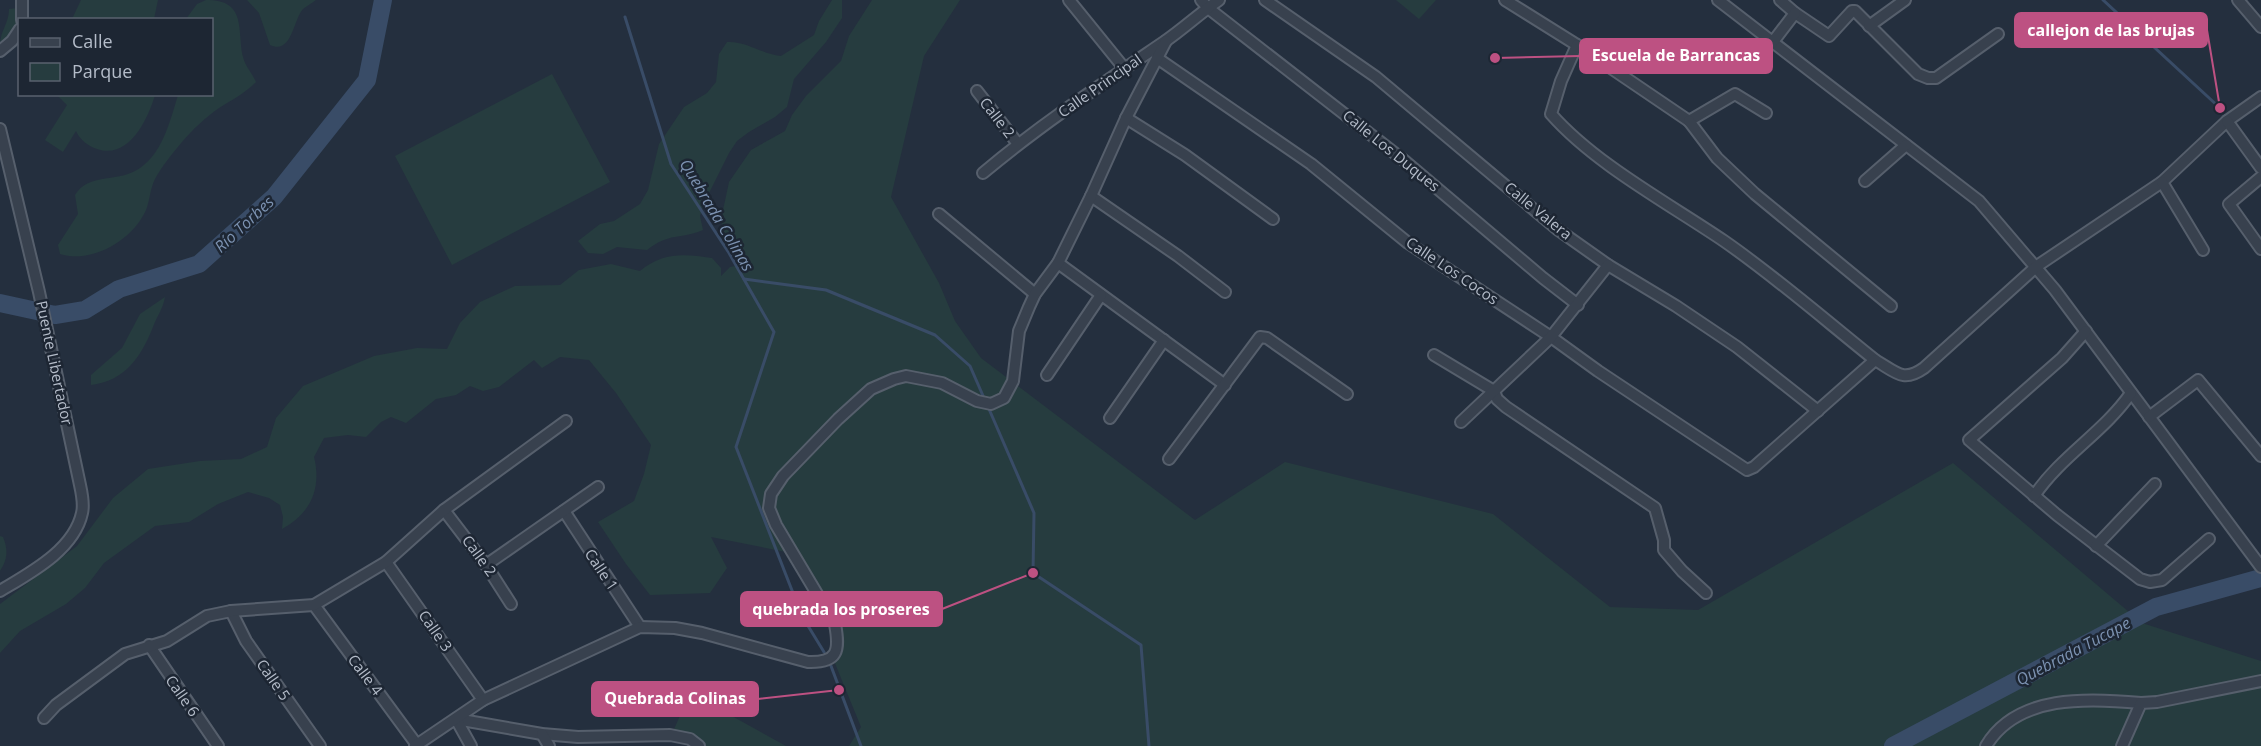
<svg xmlns="http://www.w3.org/2000/svg" width="2261" height="746" viewBox="0 0 2261 746" font-family="'Open Sans',sans-serif">
<style>
.green{fill:#263c3f}
.lines{fill:none;stroke-linecap:round;stroke-linejoin:round}
.stream{stroke:#394c67;stroke-width:3}
.river{stroke:#394c67;stroke-width:18}
.minor-casing{stroke:#565f6c;stroke-width:14}
.minor{stroke:#38414e;stroke-width:10}
.labels{text-anchor:middle;stroke-width:5;stroke-linejoin:round;paint-order:stroke}
.street-label{font-size:15px;fill:#b4bcc9;stroke:#1d2633}
.water-label{font-size:16px;font-style:italic;fill:#7c92b1;stroke:#1d2633}
.leader{fill:none;stroke:#bd5182;stroke-width:2}
.callout-dot{fill:#bd5182;stroke:#1d2633;stroke-width:2}
.callout{fill:#bd5182;stroke:#bd5182;stroke-width:2}
.callout-label{font-size:16px;text-anchor:middle;font-weight:bold;fill:#fff}
</style>
<rect width="100%" height="100%" fill="#242f3e"/>
<g class="green">
<polygon points="81,0 158,0 154,19 72,19"/>
<path d="M206,0c41,0 31,29 37,57 2,9 9,16 13,25 -11,11 -24,18 -37,26 -13,9 -27,22 -37,34 -10,12 -20,24 -27,37 -5,10 -5,21 -9,31 -13,30 -54,54 -86,44l-2,-9 20,-31 -3,-19c14,-22 40,-13 60,-24 27,-14 35,-50 43,-76l34,-1v-74l-26,-1 11,-15z"/>
<path d="M247,0h69c-4,3 -9,6 -13,9 -10,11 -11,46 -33,36l-11,-32z"/>
<path d="M832,0h10v18l-16,24 -32,37 -7,28 -12,10 -26,15 -12,9 -8,12 -25,50 -4,13 3,14c-24,10 -33,2 -56,20l-30,-3 -14,7 -15,-1 -10,-12 22,-17 14,-3 26,-17 8,-14 11,-46 25,-37 23,-14 9,-11 3,-28 8,-12c20,-1 34,12 54,14l33,-21 5,-14z"/>
<path d="M872,0h88l-36,56 -33,141 48,86 16,38 26,37 214,162 90,-58 208,52 117,93 88,3 255,-147 189,160 119,38v85h-1412l12,-19 -29,-71 2,-32 -43,-71 -80,-16 16,31 -17,25 -60,2 -24,-31 -28,-42 36,-21 10,-27 7,-29 -35,-52 -27,-33 -29,-3 -18,11 -8,-8 -35,27 -16,4 -13,-5 -14,9 -20,4 -30,24 -15,-6 -10,5 -15,15 -18,-2 -24,3 -10,19c8,32 -4,57 -32,72l1,-12 -3,-12 -11,-7 -21,-6 -30,12 -29,18 -34,4 -51,37 -19,25 -19,16 -46,27 -20,22v-49l77,-58 36,-48 35,-29 52,-8 41,-2 26,-12 9,-29 27,-32 71,-30 43,-8 30,1 13,-26 20,-21 35,-16 45,-1 19,-15 32,-6 29,7c23,-19 44,-17 72,-13l9,10v8l9,-9 10,-2 -11,-12 -8,-18 2,-25 6,-28 22,-32 34,-19 7,-16 14,-19 35,-35 8,-25z"/>
<polygon points="1396,0 1436,0 1419,19"/>
<path d="M18,8l-2,19 -16,19c0,-16 9,-22 9,-37z"/>
<polygon points="552,74 610,182 452,265 395,156"/>
<path d="M57,95l98,-1v1c-7,24 -26,65 -58,54 -9,-3 -17,-9 -21,-18l-13,21 -18,-12 22,-35z"/>
<path d="M165,297c-2,12 -8,19 -12,30 -12,30 -28,54 -62,58v-10l31,-27 18,-34z"/>
<path d="M0,536l3,1c5,12 5,22 -3,34z"/>
<polygon points="690,693 786,746 694,746 671,736"/>
</g>
<g class="lines">
<g class="stream">
<polyline points="2103,0 2220,108"/>
<polyline points="625,17 671,164 729,253 774,332 736,447 802,616 824,652"/>
<polyline points="744,279 826,290 935,335 970,366 984,398"/>
<polyline points="989,409 1034,513 1033,573 1141,645 1149,746"/>
<polyline points="831,666 861,746"/>
</g>
<g class="river">
<polyline points="0,303 55,315 85,310 119,289 199,264 274,197 367,80 383,0"/>
<polyline points="1893,746 2156,607 2261,578"/>
</g>
<defs>
<g id="minor">
<polyline points="22,0 22,20"/>
<polyline points="1069,0 1124,68"/>
<polyline points="1201,0 1208,8 1406,162 1543,278 1578,305"/>
<polyline points="1265,0 1376,77 1557,229 1608,265 1676,306 1737,347 1818,411"/>
<polyline points="1505,0 1577,45 1689,121 1735,94 1766,113"/>
<polyline points="1718,0 1979,201 2055,290 2261,567"/>
<polyline points="1780,0 1795,13 1829,36 1852,11 1855,11 1918,74 1928,78 1936,78 1998,34"/>
<polyline points="2238,0 2261,27"/>
<polyline points="1869,26 1905,0"/>
<polyline points="1772,43 1795,13"/>
<path d="M1577,45l-16,36 -10,33c44,50 117,89 173,127 52,36 101,79 151,119"/>
<polyline points="0,51 12,41 20,29"/>
<path d="M1157,58l154,106 97,79 143,94 47,34 149,99 7,-3 121,-107c21,12 28,23 49,8l113,-102 125,-84 65,-61 34,-24"/>
<polyline points="977,91 1018,144"/>
<polyline points="1126,118 1185,155 1273,219"/>
<polyline points="1689,121 1717,158 1755,194 1891,306"/>
<polyline points="2227,121 2261,168"/>
<path d="M0,129l39,163 41,193c2,9 4,20 2,28 -8,37 -52,60 -82,78"/>
<path d="M983,173c57,-48 119,-89 181,-131 19,-13 36,-29 55,-42"/>
<polyline points="2261,177 2229,204 2261,249"/>
<polyline points="1865,181 1906,145"/>
<polyline points="2162,182 2203,250"/>
<polyline points="1091,196 1178,256 1225,292"/>
<polyline points="939,214 1035,294"/>
<polyline points="1058,263 1225,385"/>
<polyline points="2086,331 2062,358 1969,440 2057,515 2140,579 2150,582 2162,580 2209,539"/>
<polyline points="1434,355 1494,391 1497,399 1506,407 1655,508 1664,540 1664,550 1682,571 1706,593"/>
<polyline points="1047,375 1101,295"/>
<polyline points="2149,417 2198,380 2261,456"/>
<polyline points="1110,418 1164,340"/>
<polyline points="1461,422 1551,337 1608,265"/>
<polyline points="1169,459 1260,337 1267,338 1347,394"/>
<path d="M2034,496c28,-41 69,-63 97,-103"/>
<polyline points="444,510 486,565 511,604"/>
<polyline points="564,511 640,627"/>
<polyline points="2096,546 2155,484"/>
<polyline points="386,562 483,700"/>
<polyline points="486,565 598,487"/>
<polyline points="314,605 417,745"/>
<polyline points="231,611 246,641 320,746"/>
<polyline points="149,645 218,746"/>
<polyline points="44,718 56,705 125,654 167,641 207,616 231,611 314,605 386,562 444,510 566,421"/>
<polyline points="456,719 542,734 578,737 670,735 690,739 699,746"/>
<polyline points="456,719 471,746"/>
<polyline points="542,734 549,746"/>
<path d="M415,746l68,-46 157,-73 35,1 27,5 106,29c30,1 32,-11 27,-38l-59,-99 -7,-17 2,-14 12,-18 55,-57 33,-30 23,-10 12,-3 36,7 35,18 14,3 13,-6 9,-17 6,-50 10,-24 6,-13 23,-31 33,-67 35,-78 40,-77"/>
<path d="M1986,746c31,-52 103,-48 155,-43"/>
<polyline points="2122,746 2141,703 2157,702 2261,681"/>
</g>
</defs>
<use href="#minor" class="minor-casing"/>
<use href="#minor" class="minor"/>
</g>
<g class="labels">
<g class="street-label">
<text transform="translate(1100 86) rotate(-35)" y="5">Calle Principal</text>
<text transform="translate(997 118) rotate(52)" y="5">Calle 2</text>
<text transform="translate(1391 151) rotate(39)" y="5">Calle Los Duques</text>
<text transform="translate(1538 211) rotate(39)" y="5">Calle Valera</text>
<text transform="translate(1452 271) rotate(34)" y="5">Calle Los Cocos</text>
<text transform="translate(54 363) rotate(78)" y="5">Puente Libertador</text>
<text transform="translate(479 556) rotate(54)" y="5">Calle 2</text>
<text transform="translate(601 570) rotate(56)" y="5">Calle 1</text>
<text transform="translate(435 631) rotate(55)" y="5">Calle 3</text>
<text transform="translate(365 675) rotate(53)" y="5">Calle 4</text>
<text transform="translate(273 680) rotate(55)" y="5">Calle 5</text>
<text transform="translate(182 696) rotate(55)" y="5">Calle 6</text>
</g>
<g class="water-label">
<text transform="translate(717 215) rotate(59)" y="6">Quebrada Colinas</text>
<text transform="translate(244 224) rotate(-43)" y="6">Río Torbes</text>
<text transform="translate(2073 651) rotate(-28)" y="6">Quebrada Tucape</text>
</g>
</g>
<path class="leader" d="M2220 108L2207 30M1495 58L1580 56M1033 573L942 609M839 690L758 699"/>
<g class="callout-dot">
<circle cx="2220" cy="108" r="6"/>
<circle cx="1495" cy="58" r="6"/>
<circle cx="1033" cy="573" r="6"/>
<circle cx="839" cy="690" r="6"/>
</g>
<g class="callout">
<rect x="2015" y="13" width="192" height="34" rx="6"/>
<rect x="1580" y="39" width="192" height="34" rx="6"/>
<rect x="741" y="592" width="201" height="34" rx="6"/>
<rect x="592" y="682" width="166" height="34" rx="6"/>
</g>
<g class="callout-label">
<text x="2111" y="36">callejon de las brujas</text>
<text x="1676" y="61">Escuela de Barrancas</text>
<text x="841" y="615">quebrada los proseres</text>
<text x="675" y="704">Quebrada Colinas</text>
</g>
<rect x="18" y="18" width="195" height="78" fill="#1d2633" stroke="#59626f" stroke-width="1.5"/>
<rect x="30" y="38" width="30" height="9" fill="#38414e" stroke="#59626f" stroke-width="1.5"/>
<text x="72" y="48" font-size="18" fill="#b4bcc9">Calle</text>
<rect x="30" y="63" width="30" height="18" fill="#263c3f" stroke="#59626f" stroke-width="1.5"/>
<text x="72" y="78" font-size="18" fill="#b4bcc9">Parque</text>
</svg>
